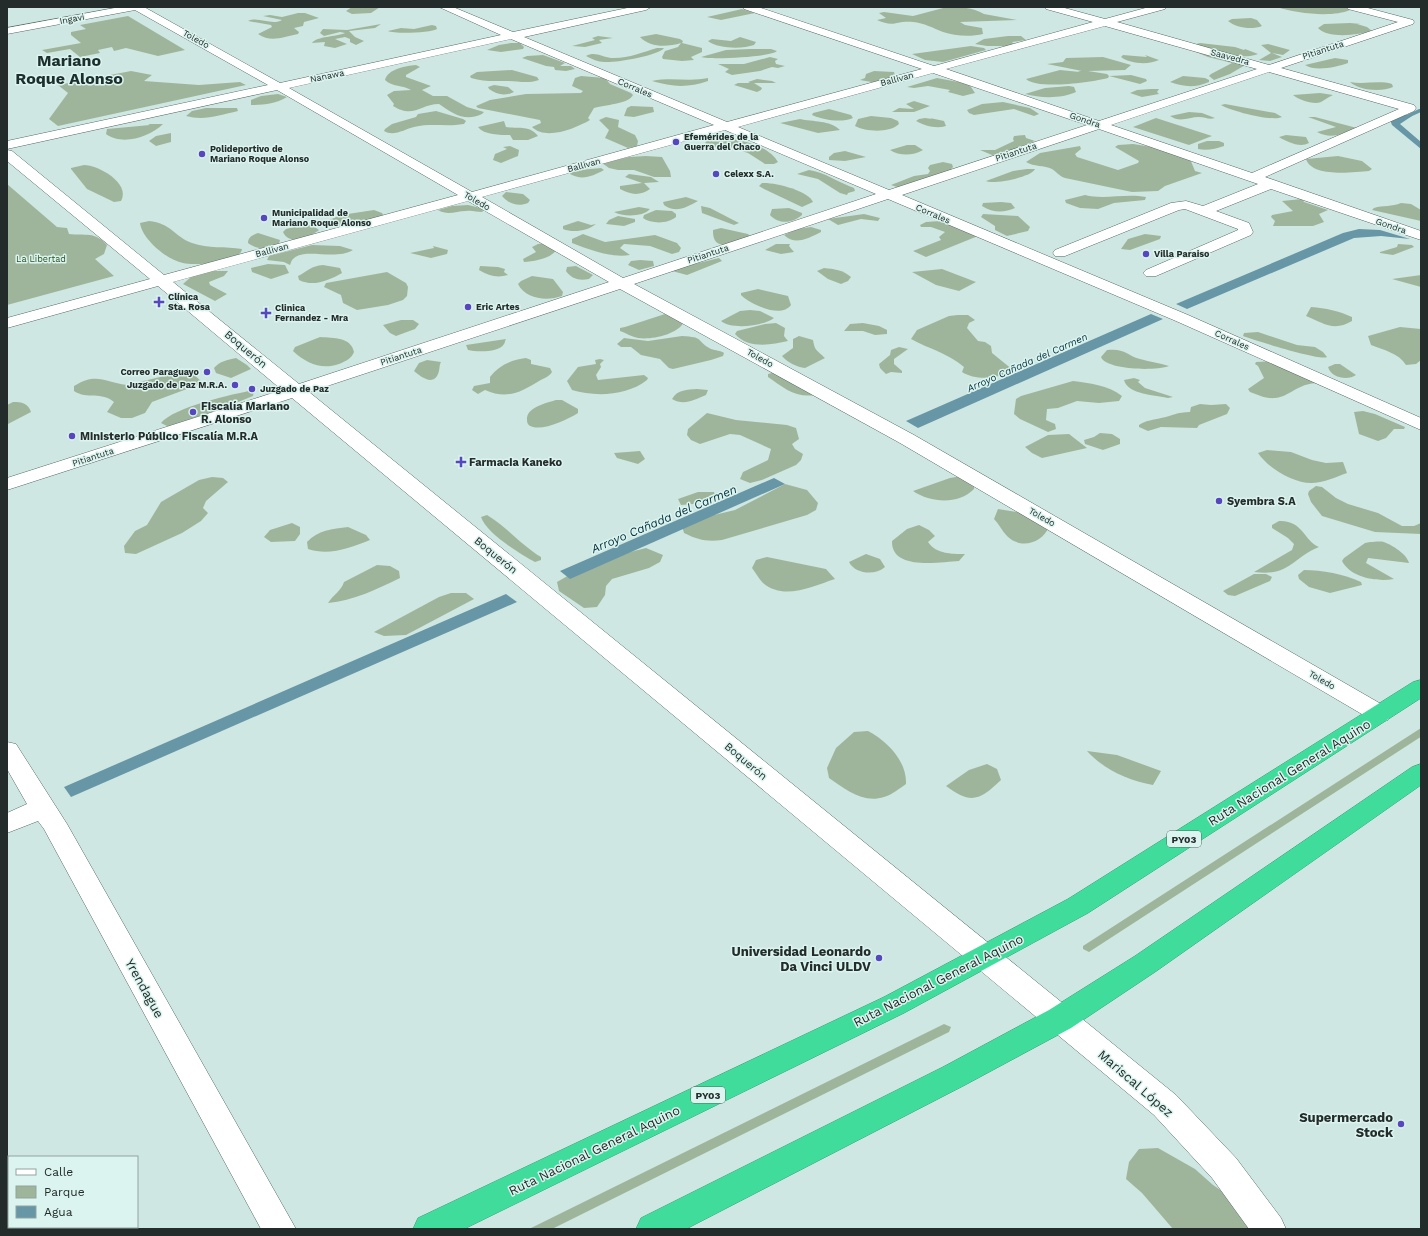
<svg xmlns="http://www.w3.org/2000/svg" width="1428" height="1236" viewBox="0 0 1428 1236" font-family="'Work Sans',sans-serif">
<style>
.green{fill:#9fb59b}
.water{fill:#6796a6}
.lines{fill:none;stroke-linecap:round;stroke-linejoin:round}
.stream{fill:#6796a6;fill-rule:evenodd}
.minor-casing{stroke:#546965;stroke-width:1}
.highway-casing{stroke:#359e74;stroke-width:1}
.minor{fill:#fff;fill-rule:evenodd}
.highway{fill:#3fdc9c;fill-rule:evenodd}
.poi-dot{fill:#5747bf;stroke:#dcf4ef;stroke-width:1.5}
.labels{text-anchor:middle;stroke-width:3;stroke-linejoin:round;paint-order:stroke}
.far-street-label{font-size:9px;fill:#232c2a;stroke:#dcf4ef}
.far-poi-label{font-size:9px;font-weight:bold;fill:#232c2a;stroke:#dcf4ef;text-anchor:start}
.far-park-label{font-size:9px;fill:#295123;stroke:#dcf4ef}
.far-water-label{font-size:10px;font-style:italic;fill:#02303d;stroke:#dcf4ef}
.shield{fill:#dcf4ef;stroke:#5a6865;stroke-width:1}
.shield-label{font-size:10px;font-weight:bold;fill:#232c2a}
.street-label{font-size:11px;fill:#232c2a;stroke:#dcf4ef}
.poi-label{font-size:11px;font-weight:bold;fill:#232c2a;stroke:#dcf4ef;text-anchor:start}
.water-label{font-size:12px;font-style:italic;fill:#02303d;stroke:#dcf4ef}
.near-street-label{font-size:13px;fill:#232c2a;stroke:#dcf4ef}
.near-poi-label{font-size:13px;font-weight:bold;fill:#232c2a;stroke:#dcf4ef;text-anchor:end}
.far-town-label{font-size:16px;font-weight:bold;fill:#1c2f2c;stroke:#dcf4ef}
</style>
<rect width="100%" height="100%" fill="#cfe7e2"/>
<g class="green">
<polygon points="352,7 380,7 371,13 352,14 346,11"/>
<path d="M947,7c14,0 25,0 37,7l33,6 -57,2 5,3 17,3 1,6c-12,3 -29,2 -40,-2 -10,-4 -19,-9 -30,-10 -16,-2 -19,6 -36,-2l9,-2 -7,-5 5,-1 29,4z"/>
<path d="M1277,7h71l2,3c-18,8 -55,3 -73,-3z"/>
<polygon points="742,9 755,13 721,20 707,17"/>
<path d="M298,13h7l14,5 -15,4 -1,4 -9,2 5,4 -1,2c-15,3 -27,9 -40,0l14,-7 -1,-2 -23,-4c10,-5 24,5 34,-1l-19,-4 7,-1 12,2z"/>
<polygon points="128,16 185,50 158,56 126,48 114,51 112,47 98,50 100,53 80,57 70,49 47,53 42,50 81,43 71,35 71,32 86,29 80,25"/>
<path d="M1251,18l6,2 5,6c-10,4 -26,2 -34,-5l4,-2z"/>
<path d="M1350,23l11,1h-4l10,3 5,4c-13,4 -45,8 -54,-3l6,-4z"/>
<path d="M381,24l-6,4 -26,3 6,6 9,4 -8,4 -6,-3v-3l-5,-2 -10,2 12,5 -12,4 -11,-2 1,-4 -13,1c5,-7 24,-6 33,-10l-5,-1 -16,4 -4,-3 3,-4 24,1z"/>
<path d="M432,25l4,1 1,3c-5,4 -44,5 -49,2l13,-3 13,1z"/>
<path d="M656,34l24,5 3,2 -1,2 20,5v4l-11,5 3,3 -12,1 -19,-2 -1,-2 3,-6 13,-4 3,-4c-13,4 -31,5 -41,-6z"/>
<polygon points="598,36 613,38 599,40 602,43 585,47 572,46 595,40 592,38"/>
<polygon points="1008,36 1021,36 1026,40 1012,42 1014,44 1010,46 987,46 975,44 984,39"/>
<path d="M740,37l16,5 -2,3c-11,4 -36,4 -46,-4l4,-2 19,2z"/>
<polygon points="511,43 520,43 524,47 523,49 501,52 487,50 499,45"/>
<path d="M1200,43l35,4 9,3 1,-1 13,5c-18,7 -43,-4 -61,-8l-1,-2z"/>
<polygon points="1268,44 1290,50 1283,55 1272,53 1282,57 1270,61 1259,60 1271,53 1261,45"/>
<polygon points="971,46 984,48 986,50 943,62 925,60 912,54"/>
<path d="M657,48h7c-6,8 -49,15 -60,14 -6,0 -12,-3 -18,-6 9,-5 16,1 25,2 16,1 32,-6 46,-10z"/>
<path d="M750,49h21l6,2c-5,6 -66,9 -76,6l25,-7z"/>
<polygon points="1191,50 1233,61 1233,63 1247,64 1230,74 1214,80 1209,76 1211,74 1232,63 1208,57"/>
<polygon points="543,55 565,63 560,66 571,66 575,69 566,71 555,70 554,67 546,66 522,58 527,56"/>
<path d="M1123,55l24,2 -2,-2 14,5c-10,5 -29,4 -38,-3z"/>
<polygon points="770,57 778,59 775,61 776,64 785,66 778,68 772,67 760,71 732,75 725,72 729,69 718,64 744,64"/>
<path d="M1103,57l28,8 -6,5 -37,1 19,3 2,2 22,-1 15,4 1,2 -7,3 -31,-8 -1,2c-15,4 -71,12 -82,1l34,-9 20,2 -2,-1h4l-35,-7 16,-2 3,-4z"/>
<path d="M1335,58l13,2v3c-11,4 -33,9 -43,2z"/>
<path d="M416,65l4,2 -14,8v2l25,9 -9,4 11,6h14l20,11 17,5 -2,2c-17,8 -29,0 -43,-10 -19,0 -25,15 -46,2l1,-2 -7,-9 7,-4 17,-1c-8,-5 -19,-3 -26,-10 3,-11 20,-14 31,-15z"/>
<path d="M512,70l25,7 2,3c-12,4 -21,1 -33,1 -13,0 -22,1 -35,-3l-1,-2 7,-4z"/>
<polygon points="131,71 152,75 144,81 199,85 240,82 246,85 58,126 49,119 68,93 58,85"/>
<polygon points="874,71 894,72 895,76 877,83 860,80 865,78 866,74"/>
<path d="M581,76l24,2 5,6 21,9 2,2c-4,9 -29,10 -39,13l-6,10 2,2c-14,8 -44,21 -58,7l9,-4 -1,-3 -62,-12 -2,-2 14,-6 36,-6 55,-1 2,-2 -11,-5 3,-8z"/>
<path d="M1183,76l22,2 4,2v2c-14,6 -25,5 -39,0z"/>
<path d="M708,78v3c-20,7 -36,6 -56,0 19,-4 38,1 56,-3z"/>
<polygon points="937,78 969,84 975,93 963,96 948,92 950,90 928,86 914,88 907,87"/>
<polygon points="757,79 772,81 776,83 754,83 762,88 761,90 757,92 734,85 738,83 750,83 748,82"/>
<path d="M1350,82c14,3 28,-2 42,2l1,3c-11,5 -33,4 -43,-5z"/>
<path d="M494,85l14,2 6,5c-9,4 -17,3 -25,-3l-1,-2z"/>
<path d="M1069,86l5,1 2,5c-15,7 -36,6 -51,2l20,-6z"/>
<polygon points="1151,89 1159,89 1157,92 1159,94 1142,97 1130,93 1137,90"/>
<path d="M1320,93l13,2c-5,2 -8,5 -12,7 -7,3 -22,-2 -28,-7z"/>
<path d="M278,94l9,3c-12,7 -22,8 -36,8v-5l10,-4z"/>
<polygon points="914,101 930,106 914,112 892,112 899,108 914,109 906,104"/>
<polygon points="1003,102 1030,108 1039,114 1034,116 1014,109 974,115 969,113 967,110 982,104"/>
<path d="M1225,104l50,9 7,4c-10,5 -51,-6 -61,-12z"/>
<polygon points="631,106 653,107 654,112 634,117 624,116 627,108"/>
<path d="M206,108h31l1,3c-18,4 -34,10 -52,5l6,-5z"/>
<path d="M829,109l22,6 2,3c-12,5 -29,2 -41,-3l1,-2z"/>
<path d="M436,111l27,8 3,2 -2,3c-17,3 -33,-1 -50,3 -9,2 -20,10 -30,4l1,-2 7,-5 24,-7 2,-3z"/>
<path d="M1189,112l13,1 13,5c-6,2 -10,-1 -16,-1 -10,0 -19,6 -29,-1z"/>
<path d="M871,116l20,2 7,3 1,3c-9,9 -33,8 -44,2l3,-7z"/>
<polygon points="606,117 619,120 618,127 635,135 638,141 637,146 628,148 605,138 609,130 599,120"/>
<path d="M1308,117h7l42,11c-13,5 -25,12 -40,4l19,-5z"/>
<path d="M925,118l7,1 -2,-1 14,3 2,5c-10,3 -21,0 -30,-5l3,-2z"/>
<polygon points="1156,118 1212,136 1189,145 1133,127"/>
<path d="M800,119c13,3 30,1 40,11l-22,3 -38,-10z"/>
<path d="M504,121l2,6c12,2 24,-2 32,9l-10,4h-15l-3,-5c-10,0 -26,0 -32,-8z"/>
<path d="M148,124h15c-13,13 -41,22 -57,10l1,-5 43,-4z"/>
<polygon points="171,133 171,142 156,146 149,141 156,136"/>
<polygon points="1025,135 1026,138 1035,141 1001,154 992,155 980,150 995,150 1014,141 1013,139 1014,136"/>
<path d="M1286,135l20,2 3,6c-9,5 -22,-1 -30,-6z"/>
<path d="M717,136c19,3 51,8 61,26l-4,2h-9l-17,-11 -19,-6h-24l1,-8 4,-2z"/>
<path d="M1207,141h12l5,2v3c-9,3 -17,5 -26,3v-5z"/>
<path d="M1133,144l25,4 32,11 5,12 7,2 -37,13 -7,5 -26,1 -67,-14c-6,-2 -8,-6 -13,-9 -8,-4 -18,-2 -26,-7l14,-9 40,-7 1,3 -6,5 2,3 41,13 20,-7 1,-2 -24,-14 3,-2z"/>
<path d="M907,145h8l8,5c-10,6 -24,6 -33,0z"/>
<polygon points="510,146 519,150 518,156 501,163 493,160 495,154 507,149 503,147"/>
<polygon points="845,151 866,157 845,161 829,160 829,157 834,153"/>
<polygon points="646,156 662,157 670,171 671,177 654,177 634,170 618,170 609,168 602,163 629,157"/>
<path d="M1338,156l24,5 10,8 -3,2c-16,1 -57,7 -63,-12z"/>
<polygon points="943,162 952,164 953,167 948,173 905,187 897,187 891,185 914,176 928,174 930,171 928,168 930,165"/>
<path d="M84,165c14,0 47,18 37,36l-7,1 -27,-13 -16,-20v-1z"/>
<path d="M601,168l3,2c-11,6 -22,11 -34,4v-3z"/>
<path d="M1027,169h8c-3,8 -42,16 -49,12l27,-10z"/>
<path d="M809,170c16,2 30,13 45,18l1,3 -7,2 -1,2 -7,-2 -22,-14 -21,-5z"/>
<path d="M629,174l22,3 8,5 -15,1 6,6c-10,7 -19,6 -30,0v-3l22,-3 -17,-6z"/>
<path d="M762,183c13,-1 47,8 51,19l-11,5 -38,-18 -5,-3z"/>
<path d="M7,184l50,43 10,1 2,6c16,2 26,-3 38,11l-3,9 -9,5 19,17 -107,29z"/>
<path d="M506,192l17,2 7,6 -2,3c-10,4 -19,1 -26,-7z"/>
<path d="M1085,195c20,5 40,-2 61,2l-1,3 -31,3 -16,6 -18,-1 -14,-5 -1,-3z"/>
<path d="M686,197l12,4c-11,6 -22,13 -34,4l-1,-3z"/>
<polygon points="1302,199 1304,202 1328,210 1319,214 1324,222 1313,226 1273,226 1275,221 1271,217 1272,215 1293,211 1282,201"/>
<path d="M1001,202l10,1 4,5c-11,5 -22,5 -33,-2l1,-3z"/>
<path d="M1401,203l10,1 10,6v11l-49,-11 2,-2c9,-3 18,-1 27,-5z"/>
<path d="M468,205l17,4 -3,3c-5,0 -10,-2 -16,-1 -10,0 -18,5 -28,-1l14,-4z"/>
<polygon points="701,206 710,208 739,223 734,225 702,213"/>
<path d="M639,207l11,2c-7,8 -27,8 -36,3z"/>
<path d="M789,208l13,5v2c-9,8 -23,10 -32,0l2,-6z"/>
<polygon points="374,210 382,213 384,216 334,227 327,221 341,215"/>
<path d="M656,210l16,1 4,3v3c-8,7 -25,7 -33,1l1,-3z"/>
<polygon points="864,214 880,218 878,221 861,219 838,225 828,219"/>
<polygon points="983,214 1018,216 1030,227 1028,231 1007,236 995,230 995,226 981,217"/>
<polygon points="618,216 635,219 635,222 624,226 606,224 609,220"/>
<path d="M149,221c22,2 26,16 43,22 16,6 34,3 50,6 -1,14 -48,17 -59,14 -16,-3 -41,-24 -43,-40z"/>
<path d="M578,221l13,4 5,-1c-8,7 -23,9 -33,5v-3z"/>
<polygon points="940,221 978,236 926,257 913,251 941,240 939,237 945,232 931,227 921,227 920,225 926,222"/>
<path d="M302,225h10l7,5c-9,7 -29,17 -36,2l3,-3z"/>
<path d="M811,227l10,3v2c-12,6 -26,14 -37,3l13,-6z"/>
<path d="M721,228l27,6 5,5c-15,3 -41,16 -40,-9z"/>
<path d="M258,233l22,7 -1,4c-12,4 -20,7 -31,-1 0,-6 5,-8 10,-10z"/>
<path d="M583,234l22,8 50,-7 22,8 4,5 -2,4 -7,2 -22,-8 -26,-2 -4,4 10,7c-19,3 -40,-5 -58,-12v-4z"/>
<polygon points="1145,234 1161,236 1160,239 1130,250 1121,249 1128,239"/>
<path d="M546,243l11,6c-6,10 -22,12 -33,13l-1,-3 13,-7 -4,-5 6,-3z"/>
<polygon points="776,244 790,244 789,246 794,252 781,254 765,250"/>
<polygon points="1398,244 1412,245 1414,247 1393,255 1380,253 1380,252 1397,247"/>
<path d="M312,245l28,1 13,4c-18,11 -49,-3 -60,9 -2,2 -2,4 -3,6l-6,-3 -17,-2 2,-4z"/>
<polygon points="433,246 448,250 447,254 431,258 410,253 434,248"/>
<polygon points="719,258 722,261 687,275 672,271 678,268"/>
<polygon points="640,260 653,261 654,266 639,270 628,265 631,261"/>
<polygon points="268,264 285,265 289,273 271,279 252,272 251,268"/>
<path d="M323,265l17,3 2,5c-14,8 -29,14 -43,7l-1,-4c10,-5 13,-10 25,-11z"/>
<path d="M480,266l18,1 7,2 -1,3 4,3c-11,3 -19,1 -29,-5z"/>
<path d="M576,266l17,9 -4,4c-10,2 -17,0 -23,-8l1,-4z"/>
<path d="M824,268c10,1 19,2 27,9l-3,4 -7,3 -13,-5 -11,-8z"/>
<polygon points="942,269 976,282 959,291 936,285 912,272"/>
<polygon points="210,271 228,271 224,276 209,282 210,285 227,294 215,301 183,284 192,276"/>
<polygon points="387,272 406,283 408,287 407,296 403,300 388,305 357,310 343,303 341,295 324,287 326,283"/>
<polygon points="1421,275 1421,287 1392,279"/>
<path d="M532,276l21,3 10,13 -1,4c-14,5 -36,4 -44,-12l3,-3z"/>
<path d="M758,289l30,7 3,9c-10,14 -41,-1 -50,-10v-2z"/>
<path d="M1311,307c15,1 28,4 41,10v4c-18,11 -29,2 -46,-5z"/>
<path d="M750,310l10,1 14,7c-10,8 -43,12 -53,3l19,-10z"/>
<path d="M665,314l19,8c-7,13 -33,18 -46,16 -6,-1 -12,-5 -18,-7v-3l5,-1z"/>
<path d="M958,315h10l7,5 -6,3 -2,5 11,13 7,1 6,4 1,7 21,17c-14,9 -37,11 -51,2l2,-5c-16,-14 -35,-18 -53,-28l6,-9 32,-14z"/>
<polygon points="401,320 413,320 419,324 415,329 396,336 390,333 383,325"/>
<path d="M776,323l9,5 -1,8 4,5c-17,4 -40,8 -53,-7l2,-3 28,-7z"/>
<polygon points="863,323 879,326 887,330 887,334 875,335 863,331 844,331 850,324"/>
<path d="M1400,327l21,2v31l-5,4 -10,1c-7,-12 -23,-15 -35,-20l-3,-9z"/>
<path d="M1258,332l39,13 18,2 8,5 4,5c-7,4 -73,-17 -84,-21l1,-3z"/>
<path d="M682,336c23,1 14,5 29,13 5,2 9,1 13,4l-1,3 -12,4 -38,9 -4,-1 -9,-9 -19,-4 -10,-8h-10l-4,-3 7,-6 24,3z"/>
<path d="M799,336l14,4c2,11 3,9 12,18l-20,10c-8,-1 -17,-5 -23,-12l11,-8v-9z"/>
<path d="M320,337c14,1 31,0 34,15 -3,7 -8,9 -15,12 -17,6 -32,0 -46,-13l2,-4z"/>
<path d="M506,339c-1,1 -1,4 -2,5 -5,9 -28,8 -36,6l-2,-5z"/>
<polygon points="899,347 908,349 894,359 894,364 902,371 902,373 891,372 886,374 880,368 879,364 890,355 891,350"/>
<path d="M1107,350c18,-2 19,5 33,9 11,3 19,4 29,7 -14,5 -57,4 -67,-7l-1,-2z"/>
<path d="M236,358l11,7 4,4 -20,9 -15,-5 -2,-5c6,-7 13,-8 22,-10z"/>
<path d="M526,358l5,2v4l19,4 2,4c-3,5 -8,6 -13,9 -18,11 -32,19 -54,9l-7,4 -6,-4 2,-4 16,-3v-6c9,-12 21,-17 36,-19z"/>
<path d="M600,359l4,1 -4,4 1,3 -5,8 2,5 46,-5 4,3 -1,2c-20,16 -52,17 -75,10l-5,-9 11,-14 18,-3 -1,-4z"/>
<path d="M427,360l14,2c-2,3 -1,8 -3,12 -5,12 -17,3 -24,-3l5,-8z"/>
<path d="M1275,361l42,22c-18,0 -30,15 -42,15 -9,1 -17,-3 -25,-6l-2,-3 16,-11 -6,-12 -3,-2 1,-2z"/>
<path d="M1335,364h5l16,11c-8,6 -25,3 -28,-8z"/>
<path d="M189,370l14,13 -51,19 -7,11 -13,5h-11l-14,-6 7,-10c-12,-11 -27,-2 -40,-11v-5c23,-14 30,-4 53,-1z"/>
<path d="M772,373l5,1 38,21c-20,3 -31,-7 -47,-18v-3z"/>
<path d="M1134,378l6,2 -2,2 7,6 28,9 -5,1c-12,-3 -40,-3 -44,-18z"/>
<path d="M1073,381c16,2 35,4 49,15l-3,5 -20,2 -22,-2 -19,7 -11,1 -1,11 9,4 1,5 -8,3 -28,-13 -6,-5 2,-15 5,-3z"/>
<path d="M697,389l11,1 -2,5c-12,5 -22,11 -34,4 6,-10 15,-9 25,-10z"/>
<path d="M254,390l-1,6 -47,19 -31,15 -14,-7c13,-16 72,-29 93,-33z"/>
<path d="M556,400h6l16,9v4c-11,7 -33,17 -45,14 -4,-1 -6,-3 -6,-7 -1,-13 20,-17 29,-20z"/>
<path d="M13,402c9,0 15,1 18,10l-23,12 -1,9v-28z"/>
<path d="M1200,404l11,1 15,-1 4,4 -3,6 -28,11 -2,3 -36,-1 -13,4 -9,-4v-2c8,-5 14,-5 22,-7 11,-2 16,-6 29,-6l1,-5z"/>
<polygon points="1363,411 1375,414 1405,427 1404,429 1394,429 1386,438 1378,441 1359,434 1354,412"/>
<polygon points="707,413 736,420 787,425 796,428 799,439 792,444 795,449 803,454 801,460 796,465 762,480 750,483 740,479 743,472 768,460 771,449 740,435 730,434 700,444 691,440 687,435 688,429"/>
<polygon points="1100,433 1112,434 1120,439 1120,444 1103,450 1085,444 1084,440 1094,437"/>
<polygon points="1069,434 1087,448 1042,458 1032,453 1025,447 1048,435"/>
<path d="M1267,450l24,2 21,8 14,3 17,-1 4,11c-11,4 -24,10 -36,10 -18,0 -43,-15 -53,-30z"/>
<polygon points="640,451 645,459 638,464 617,458 614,453"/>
<path d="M962,476l12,10v3c-16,16 -43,14 -61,2l37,-13z"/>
<polygon points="212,477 223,478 228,482 206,501 203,508 208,513 201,521 182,533 136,554 125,553 124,546 135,531 147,525 161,502 199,480"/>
<path d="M785,484l22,6 11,13 -2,7 -9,5 -85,25c-15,2 -24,0 -38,-7l-2,-7 7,-5 46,-11z"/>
<polygon points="1316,486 1322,487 1336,498 1348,504 1378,513 1402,526 1414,526 1421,523 1421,534 1375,532 1322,516 1311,502 1308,494 1309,491"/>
<polygon points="698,492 714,492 715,496 693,504 681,505 678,499"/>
<path d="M998,509l25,4 26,14c-7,16 -28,23 -42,9 -5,-5 -8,-12 -13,-17z"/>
<path d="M487,515c20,12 34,30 54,42v3l-6,2c-15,-8 -49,-29 -54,-45z"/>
<path d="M1279,521c24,-1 25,20 40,26 -27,11 -30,30 -65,25l38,-22 2,-6 -6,-6 -16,-10v-3z"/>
<polygon points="292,523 300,527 300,534 295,541 271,542 264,537 270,530"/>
<path d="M919,525l10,5 6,6 -7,6c8,12 23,12 37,12l-6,7c-19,1 -68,10 -67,-20l15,-12z"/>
<path d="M348,527l18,8 4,5c-20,8 -41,16 -62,9l-1,-7c11,-12 25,-13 41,-15z"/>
<path d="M1370,542c4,0 10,-1 14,0 8,3 23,12 25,21l-41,-5 -2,5 28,16c-17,3 -43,-1 -52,-18l2,-3 21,-15z"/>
<path d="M646,548l17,7 -3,7 -11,6 -37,11 -6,7 -1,9 -8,12 -13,1 -25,-17 -2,-9c28,-17 57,-26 89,-34z"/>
<path d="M866,554l14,5 5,8c-10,9 -30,7 -36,-5z"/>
<path d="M767,557l59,12 9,10c-22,7 -51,22 -72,4 -4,-4 -7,-10 -11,-15l4,-8z"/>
<path d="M377,565l13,1 9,5 1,7c-23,11 -47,23 -72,25 5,-8 13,-12 16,-21z"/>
<path d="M1304,570c18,0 40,4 57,12l1,3 -32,8 -21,-6 -10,-8 -1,-4z"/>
<polygon points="1254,574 1266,574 1272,577 1270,581 1235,596 1228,595 1223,591"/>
<polygon points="451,593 466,593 474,599 406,635 384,636 374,632 439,597"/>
<polygon points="1421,728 1421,737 1419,738 1089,952 1083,949 1083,946"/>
<path d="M868,731c19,10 39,30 38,53 -6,4 -14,11 -22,13 -21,7 -39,-8 -55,-19l-2,-10 9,-20 18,-16z"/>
<path d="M1087,751l30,4 44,16 -8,14c-24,-4 -50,-16 -66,-34z"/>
<path d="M987,764l10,5 4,11c-21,20 -30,25 -55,6l23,-16z"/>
<polygon points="944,1024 951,1027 949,1032 552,1229 529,1229"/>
<polygon points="1158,1148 1195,1169 1213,1185 1247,1208 1257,1229 1173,1229 1142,1193 1126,1179 1129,1162 1139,1149"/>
</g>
<g class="water">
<polygon points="1402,114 1412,116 1400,124 1421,142 1421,149 1392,125 1390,120"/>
<polygon points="1359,229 1380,230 1410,239 1381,236 1354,238 1187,309 1176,304 1343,233"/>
<polygon points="1151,314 1163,319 918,428 906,421"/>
<polygon points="774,478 785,484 570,579 560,571"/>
<polygon points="506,594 517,602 71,797 64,787"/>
</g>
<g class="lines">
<polygon class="stream" points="1419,109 1421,109 1421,112 1399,122 1394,121"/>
<defs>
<g id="minor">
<path d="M120,7h24l136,76 221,-48 -62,-28h14l60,25 119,-25h19l-5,3 -122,27 203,85 195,-53 -178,-60 -1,-2h15l176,59 159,-44 -47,-13 -1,-2h16l44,12 44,-12h17l-1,2 -48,13 152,43 129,-43 -50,-13 -1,-2h17l49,13 1,2 -1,2 -132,44 133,37 2,3 -2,3 -149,66 156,54v9l-150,-51 -55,22 33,12 4,9 -2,3 -95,41h-10l-3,-3 3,-3 92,-40v-1l-53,-20 -6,1 -114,46h-10l-2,-3 2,-3 116,-47 15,-2 17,5 55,-22 -159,-55 -197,66 286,120 233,103v12l-245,-109 -288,-122 -254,85 280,151 474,273 4,6 -4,6 -8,2 -8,-2 -472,-277 -280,-154 -311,103 867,703 60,63 45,60 5,11h-37l-37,-51 -58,-63 -862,-717 -285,92v-12l275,-88 -124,-104 -151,42v-10l143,-39 -143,-118v-11l5,1 152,124 294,-80 -181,-105 -270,59v-8l261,-56 -133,-75 -128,24v-6zM1105,26l152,43 -158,52 -153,-52zM511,39l203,86 -242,67 -183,-104zM1269,72l130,37 -147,64 -141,-48zM933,73l154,52 -198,65 -151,-63zM725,130l151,64 -253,84 -141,-81zM468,201l141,81 -310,102 -126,-102z"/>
<polygon points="7,742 16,744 67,824 296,1229 261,1229 44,829 38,821 7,833 7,813 27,804 7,769"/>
</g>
<g id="highway">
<polygon points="1421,680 1421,698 1088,913 904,1013 464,1229 413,1229 418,1218 884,997 1068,899 1413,682"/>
<polygon points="1421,764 1421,785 1155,972 1071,1028 965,1085 686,1229 636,1229 641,1218 943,1067 1049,1010 1135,956 1412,767"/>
</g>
</defs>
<use href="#minor" class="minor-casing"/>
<use href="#highway" class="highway-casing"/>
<use href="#minor" class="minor"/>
<use href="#highway" class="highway"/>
</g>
<g class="poi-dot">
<circle cx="676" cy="142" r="4"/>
<circle cx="202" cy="154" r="4"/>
<circle cx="716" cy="174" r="4"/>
<circle cx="264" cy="218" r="4"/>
<circle cx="1146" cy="254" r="4"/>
<path d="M157 296h4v4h4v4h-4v4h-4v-4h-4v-4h4z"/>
<circle cx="468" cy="307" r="4"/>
<path d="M264 307h4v4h4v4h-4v4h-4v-4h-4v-4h4z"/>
<circle cx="207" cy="372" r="4"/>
<circle cx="235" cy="385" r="4"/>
<circle cx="252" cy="389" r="4"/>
<circle cx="193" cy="412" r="4"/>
<circle cx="72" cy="436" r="4"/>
<path d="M459 456h4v4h4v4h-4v4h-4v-4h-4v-4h4z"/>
<circle cx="1219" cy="501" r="4"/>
<circle cx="879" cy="958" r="4"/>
<circle cx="1401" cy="1124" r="4"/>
</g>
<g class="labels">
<g class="far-street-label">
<text transform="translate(72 19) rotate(-11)" y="3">Ingavi</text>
<text transform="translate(196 39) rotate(29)" y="3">Toledo</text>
<text transform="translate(1323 50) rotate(-18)" y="3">Pitiantuta</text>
<text transform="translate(1230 57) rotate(15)" y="3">Saavedra</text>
<text transform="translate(327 76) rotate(-12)" y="3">Nanawa</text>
<text transform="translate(897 79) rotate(-15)" y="3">Ballivan</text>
<text transform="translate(635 88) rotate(23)" y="3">Corrales</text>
<text transform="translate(1085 120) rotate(19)" y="3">Gondra</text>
<text transform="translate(1016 152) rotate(-18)" y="3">Pitiantuta</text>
<text transform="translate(584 165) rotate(-15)" y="3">Ballivan</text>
<text transform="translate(477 201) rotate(30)" y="3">Toledo</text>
<text transform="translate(933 214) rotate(23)" y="3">Corrales</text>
<text transform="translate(1391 226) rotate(19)" y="3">Gondra</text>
<text transform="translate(272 250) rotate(-15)" y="3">Ballivan</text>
<text transform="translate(708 254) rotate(-18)" y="3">Pitiantuta</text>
<text transform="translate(1232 340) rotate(24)" y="3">Corrales</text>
<text transform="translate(401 356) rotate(-18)" y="3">Pitiantuta</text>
<text transform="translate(760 358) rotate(29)" y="3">Toledo</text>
<text transform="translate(93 457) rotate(-18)" y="3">Pitiantuta</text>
<text transform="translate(1042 517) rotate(30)" y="3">Toledo</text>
<text transform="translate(1322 680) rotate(30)" y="3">Toledo</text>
</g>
<g class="far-poi-label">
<text x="684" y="140">Efemérides de la<tspan x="684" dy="10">Guerra del Chaco</tspan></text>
<text x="210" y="152">Polideportivo de<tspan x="210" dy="10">Mariano Roque Alonso</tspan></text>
<text x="724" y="177">Celexx S.A.</text>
<text x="272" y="216">Municipalidad de<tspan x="272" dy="10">Mariano Roque Alonso</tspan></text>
<text x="1154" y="257">Villa Paraiso</text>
<text x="168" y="300">Clínica<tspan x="168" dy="10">Sta. Rosa</tspan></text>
<text x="476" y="310">Eric Artes</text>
<text x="275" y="311">Clinica<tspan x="275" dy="10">Fernandez - Mra</tspan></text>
<text x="199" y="375" text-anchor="end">Correo Paraguayo</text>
<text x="227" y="388" text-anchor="end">Juzgado de Paz M.R.A.</text>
<text x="260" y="392">Juzgado de Paz</text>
</g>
<g class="far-park-label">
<text x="41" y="262">La Libertad</text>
</g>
<g class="far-water-label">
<text transform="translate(1027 362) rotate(-24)" y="4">Arroyo Cañada del Carmen</text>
</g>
<g class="shield">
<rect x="1167" y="831" width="34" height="16" rx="3"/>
<rect x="691" y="1087" width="34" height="16" rx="3"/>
</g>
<g class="shield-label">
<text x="1184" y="843">PY03</text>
<text x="708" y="1099">PY03</text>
</g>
<g class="street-label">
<text transform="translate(246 349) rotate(40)" y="4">Boquerón</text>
<text transform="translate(496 555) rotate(39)" y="4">Boquerón</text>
<text transform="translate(746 761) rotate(40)" y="4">Boquerón</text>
</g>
<g class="poi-label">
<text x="201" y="410">Fiscalía Mariano<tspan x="201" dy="13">R. Alonso</tspan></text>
<text x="80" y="440">Ministerio Público Fiscalía M.R.A</text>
<text x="469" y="466">Farmacia Kaneko</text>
<text x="1227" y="505">Syembra S.A</text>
</g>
<g class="water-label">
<text transform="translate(664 519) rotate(-23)" y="4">Arroyo Cañada del Carmen</text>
</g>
<g class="near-street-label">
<text transform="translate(1289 772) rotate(-32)" y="5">Ruta Nacional General Aquino</text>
<text transform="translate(938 980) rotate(-27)" y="5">Ruta Nacional General Aquino</text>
<text transform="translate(145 988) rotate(61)" y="5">Yrendague</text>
<text transform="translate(1136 1083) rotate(41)" y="5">Mariscal López</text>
<text transform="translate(594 1150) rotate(-26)" y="5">Ruta Nacional General Aquino</text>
</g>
<g class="near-poi-label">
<text x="871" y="956">Universidad Leonardo<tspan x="871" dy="15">Da Vinci ULDV</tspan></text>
<text x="1393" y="1122">Supermercado<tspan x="1393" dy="15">Stock</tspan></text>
</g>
<g class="far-town-label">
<text x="69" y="66">Mariano<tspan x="69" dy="18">Roque Alonso</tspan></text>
</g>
</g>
<rect width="1428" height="1236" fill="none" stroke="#232c2a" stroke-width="16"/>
<rect x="8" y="1156" width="130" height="72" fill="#dcf4ef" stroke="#92a4a0"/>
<rect x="16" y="1169" width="20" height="6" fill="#ffffff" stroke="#92a4a0"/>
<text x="44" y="1176" font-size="12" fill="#232c2a">Calle</text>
<rect x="16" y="1186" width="20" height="12" fill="#9fb59b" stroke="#92a4a0"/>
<text x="44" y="1196" font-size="12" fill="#232c2a">Parque</text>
<rect x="16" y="1206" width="20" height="12" fill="#6796a6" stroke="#92a4a0"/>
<text x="44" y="1216" font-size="12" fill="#232c2a">Agua</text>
</svg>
